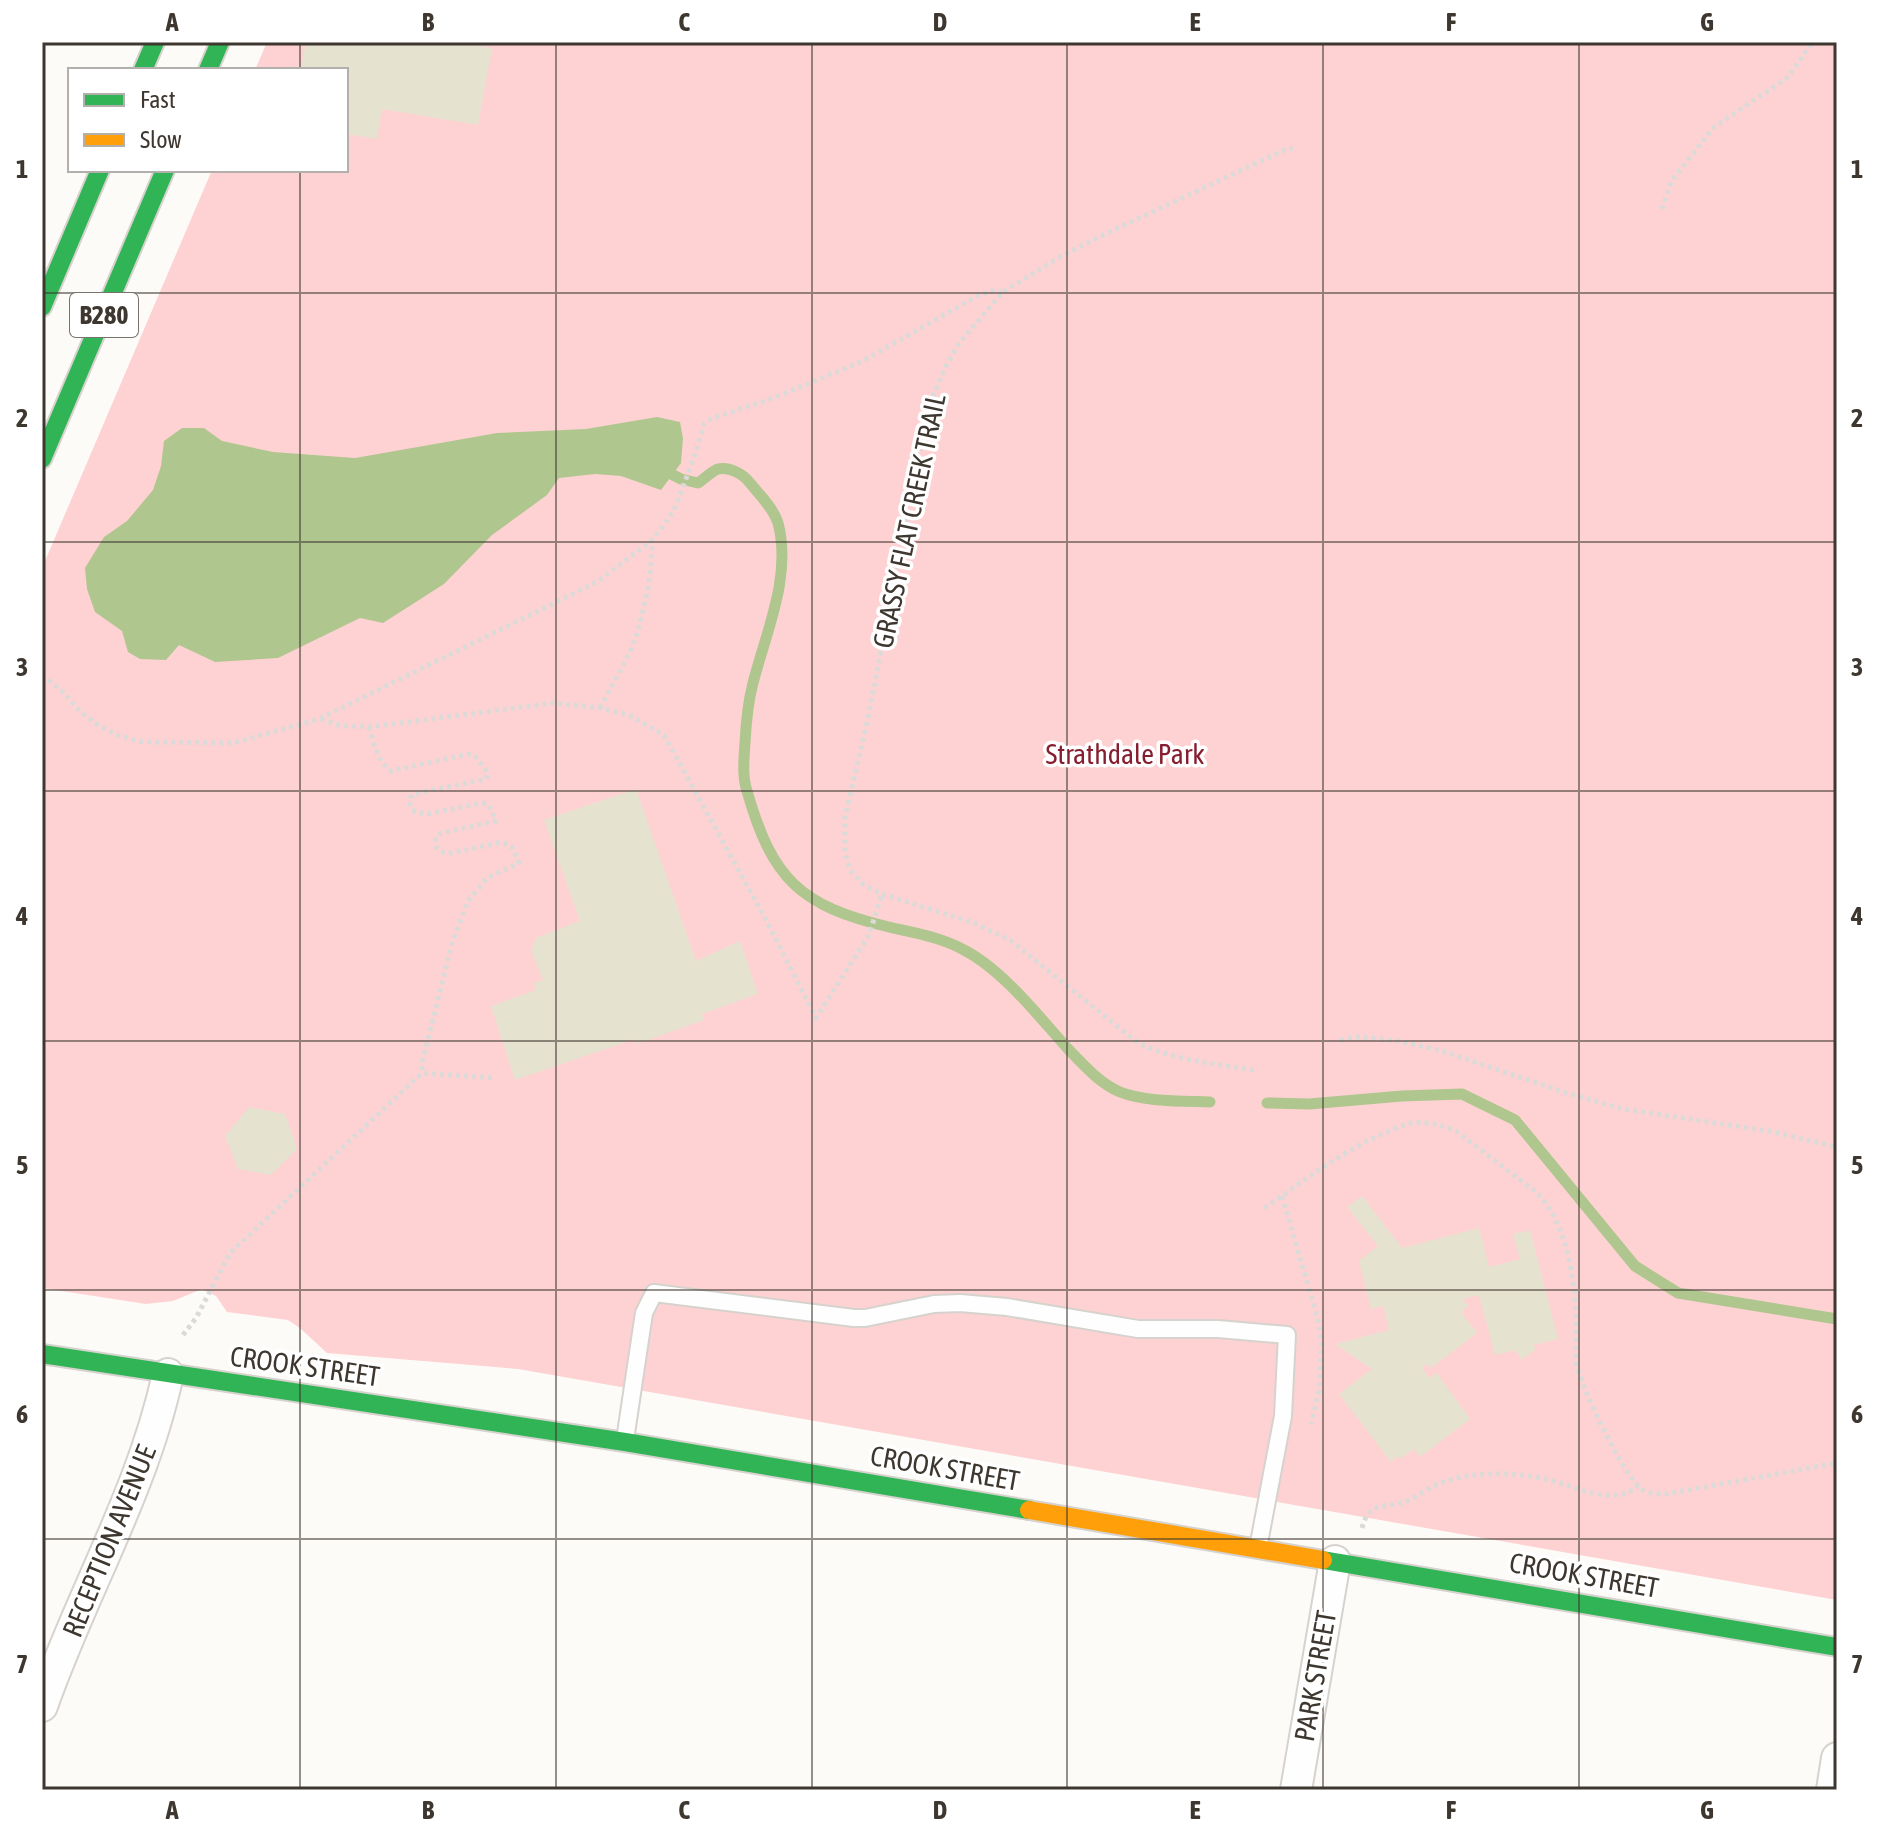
<svg xmlns="http://www.w3.org/2000/svg" width="1879" height="1832" viewBox="0 0 1879 1832" font-family="'Asap Condensed',sans-serif">
<style>
.green{fill:#fed2d2}
.water{fill:#b0c68f}
.lines{fill:none;stroke-linecap:round;stroke-linejoin:round}
.stream{stroke:#b0c68f;stroke-width:11}
.building{fill:#e6e2d0}
.lane-casing{stroke:#d6d2cd;stroke-width:20}
.street-casing{stroke:#d6d2cd;stroke-width:34}
.fast-casing{stroke:#d6d2cd;stroke-width:22}
.slow-casing{stroke:#d6d2cd;stroke-width:22}
.path{stroke:#dcdad8;stroke-width:5;stroke-dasharray:4 4;stroke-linecap:butt}
.lane{stroke:#fffefe;stroke-width:16}
.street{stroke:#fffefe;stroke-width:30}
.fast{stroke:#30b455;stroke-width:18}
.slow{stroke:#ff9f0a;stroke-width:18}
.grid{fill:none;stroke:#3e3730;stroke-width:2;stroke-opacity:0.55}
.labels{text-anchor:middle;stroke-width:7;stroke-linejoin:round;paint-order:stroke}
.shield{fill:#fff;stroke:#78736e;stroke-width:2}
.shield-label{font-size:26px;font-weight:bold;fill:#3e3730}
.street-label{font-size:28px;fill:#3e3730;stroke:#fff}
.park-label{font-size:28px;fill:#871e2f;stroke:#fff}
.neatline{fill:none;stroke:#3e3730;stroke-width:3}
.grid-label{font-size:26px;text-anchor:middle;font-weight:bold;fill:#3e3730}
</style>
<rect width="100%" height="100%" fill="#fdfbf8"/>
<polygon class="green" points="267,42 1837,42 1837,1600 518,1369 327,1353 301,1329 288,1320 227,1312 216,1296 202,1289 173,1301 146,1304 42,1288 42,568 212,170 346,170 346,70 255,70"/>
<polygon class="water" points="657,417 680,422 683,438 681,463 661,490 621,476 595,474 559,478 547,495 492,535 444,584 383,623 360,618 278,658 215,662 179,645 166,660 140,659 128,652 122,631 95,612 87,589 85,568 104,537 127,521 153,490 161,466 164,441 182,428 204,428 222,441 273,452 355,458 497,433 586,429"/>
<g class="lines">
<g class="stream">
<path d="M673,475l8,4 17,4c6,-4 14,-12 20,-14 12,-3 26,6 32,14 9,11 24,26 28,40 14,53 -12,109 -25,160 -5,19 -7,40 -8,60 -1,15 -3,33 2,48 25,88 53,115 142,136 25,6 52,10 75,23 39,20 76,68 105,100 16,16 30,33 51,42 25,10 63,9 90,10"/>
<polyline points="1267,1103 1309,1104 1402,1096 1462,1094 1515,1120 1635,1266 1678,1293 1837,1319"/>
</g>
</g>
<g class="building">
<polygon points="306,42 455,42 492,48 478,125 382,109 377,139 346,134 346,70 301,70"/>
<polygon points="636,789 696,961 740,941 758,994 702,1014 704,1020 637,1044 635,1039 515,1080 491,1006 536,990 534,983 543,980 531,950 536,938 580,921 544,820"/>
<polygon points="249,1107 285,1114 297,1149 271,1175 238,1169 225,1136"/>
<polygon points="1362,1196 1402,1248 1479,1228 1489,1267 1520,1259 1513,1234 1530,1230 1558,1339 1533,1345 1536,1349 1522,1360 1515,1350 1495,1355 1479,1295 1463,1299 1468,1306 1461,1312 1477,1333 1431,1368 1427,1364 1422,1368 1429,1378 1437,1373 1470,1419 1420,1457 1414,1449 1400,1459 1398,1456 1391,1462 1339,1394 1372,1369 1335,1344 1389,1330 1383,1306 1371,1309 1359,1261 1378,1246 1347,1207"/>
</g>
<g class="lines">
<defs>
<polyline id="lane" points="625,1440 644,1313 654,1293 854,1318 865,1318 934,1304 960,1303 1007,1307 1138,1329 1218,1329 1287,1335 1283,1416 1258,1548"/>
<g id="street">
<path d="M42,1706c39,-112 101,-215 126,-332"/>
<polyline points="1296,1790 1335,1561"/>
<polyline points="1832,1790 1837,1758"/>
</g>
<g id="fast">
<polyline points="143,70 155,42"/>
<polyline points="208,70 220,42"/>
<polyline points="42,307 100,170"/>
<polyline points="42,459 165,170"/>
<polyline points="42,1354 625,1442 1029,1510"/>
<polyline points="1323,1560 1837,1647"/>
</g>
<polyline id="slow" points="1029,1510 1323,1560"/>
</defs>
<use href="#lane" class="lane-casing"/>
<use href="#street" class="street-casing"/>
<use href="#fast" class="fast-casing"/>
<use href="#slow" class="slow-casing"/>
<g class="path">
<polyline points="1662,209 1672,180 1714,127 1787,78 1813,42"/>
<polyline points="42,675 63,692 80,711 96,724 117,735 142,742 233,743 319,719 597,582 651,541 664,525 673,512 679,498 696,452 704,424 711,419 773,398 863,361 979,295 995,290 1002,292"/>
<polyline points="600,708 630,652 638,631 649,584 652,551 651,541"/>
<polyline points="321,719 342,726 369,727 553,703 600,708 629,715 664,735 765,918 816,1018 869,935 882,894"/>
<path d="M369,727c5,15 8,35 22,44l77,-17 6,1 14,18 -2,6 -73,15 -3,4v8l5,6 12,2 55,-11 6,1 8,17 -55,12 -5,4c-2,9 2,14 11,17l55,-12 10,5 7,16 -32,15 -19,23 -16,42 -30,120v10"/>
<polyline points="1340,1040 1360,1037 1398,1041 1442,1051 1567,1093 1623,1109 1769,1131 1837,1147"/>
<path d="M1254,1070c-39,-6 -81,-10 -116,-27l-128,-103 -36,-17 -92,-29 -18,-9 -14,-15 -5,-18v-35l23,-99 61,-313 18,-41 13,-22 43,-50 57,-35 39,-20 183,-86 11,-3"/>
<polyline points="1282,1196 1317,1316 1322,1342 1319,1391 1311,1424"/>
<path d="M1264,1208c40,-27 76,-56 121,-75 7,-3 15,-7 23,-9 16,-4 33,1 48,7l80,61c31,31 38,84 40,126 1,14 -1,28 0,43 3,23 48,117 67,129 7,4 16,4 23,4l171,-31"/>
<polyline points="183,1335 196,1318 230,1253 422,1073 494,1078"/>
<path d="M1362,1528c7,-27 20,-19 42,-26 11,-3 21,-12 32,-17 17,-8 36,-10 54,-11 18,-1 37,1 55,5 29,6 66,29 93,7"/>
</g>
<use href="#lane" class="lane"/>
<use href="#street" class="street"/>
<use href="#fast" class="fast"/>
<use href="#slow" class="slow"/>
</g>
<path class="grid" d="M300,42v28M556,42v1748M812,42v1748M1067,42v1748M1323,42v1748M1579,42v1748M300,170v1620M42,293h1795M42,542h1795M42,791h1795M42,1041h1795M42,1290h1795M42,1539h1795"/>
<g class="labels">
<rect class="shield" x="70" y="293" width="68" height="44" rx="6"/>
<g class="shield-label">
<text x="104" y="324">B280</text>
</g>
<g class="street-label">
<text transform="translate(909 521) rotate(-78)" y="10">GRASSY FLAT CREEK TRAIL</text>
<text transform="translate(305 1366) rotate(8)" y="10">CROOK STREET</text>
<text transform="translate(945 1468) rotate(10)" y="10">CROOK STREET</text>
<text transform="translate(109 1541) rotate(-68)" y="10">RECEPTION AVENUE</text>
<text transform="translate(1584 1575) rotate(10)" y="10">CROOK STREET</text>
<text transform="translate(1315 1676) rotate(-80)" y="10">PARK STREET</text>
</g>
<g class="park-label">
<text x="1125" y="764">Strathdale Park</text>
</g>
</g>
<rect width="1879" height="1832" fill="none" stroke="#ffffff" stroke-width="88"/>
<rect x="68" y="68" width="280" height="104" fill="#ffffff" stroke="#b2afac" stroke-width="2"/>
<rect x="84" y="94" width="40" height="12" fill="#30b455" stroke="#b2afac" stroke-width="2"/>
<text x="140" y="108" font-size="24" fill="#3e3730">Fast</text>
<rect x="84" y="134" width="40" height="12" fill="#ff9f0a" stroke="#b2afac" stroke-width="2"/>
<text x="140" y="148" font-size="24" fill="#3e3730">Slow</text>
<rect x="44" y="44" width="1791" height="1744" class="neatline"/>
<g class="grid-label">
<text x="172" y="31">A</text>
<text x="428" y="31">B</text>
<text x="684" y="31">C</text>
<text x="940" y="31">D</text>
<text x="1195" y="31">E</text>
<text x="1451" y="31">F</text>
<text x="1707" y="31">G</text>
<text x="22" y="178">1</text>
<text x="1857" y="178">1</text>
<text x="22" y="427">2</text>
<text x="1857" y="427">2</text>
<text x="22" y="676">3</text>
<text x="1857" y="676">3</text>
<text x="22" y="925">4</text>
<text x="1857" y="925">4</text>
<text x="22" y="1174">5</text>
<text x="1857" y="1174">5</text>
<text x="22" y="1423">6</text>
<text x="1857" y="1423">6</text>
<text x="22" y="1673">7</text>
<text x="1857" y="1673">7</text>
<text x="172" y="1819">A</text>
<text x="428" y="1819">B</text>
<text x="684" y="1819">C</text>
<text x="940" y="1819">D</text>
<text x="1195" y="1819">E</text>
<text x="1451" y="1819">F</text>
<text x="1707" y="1819">G</text>
</g>
</svg>
